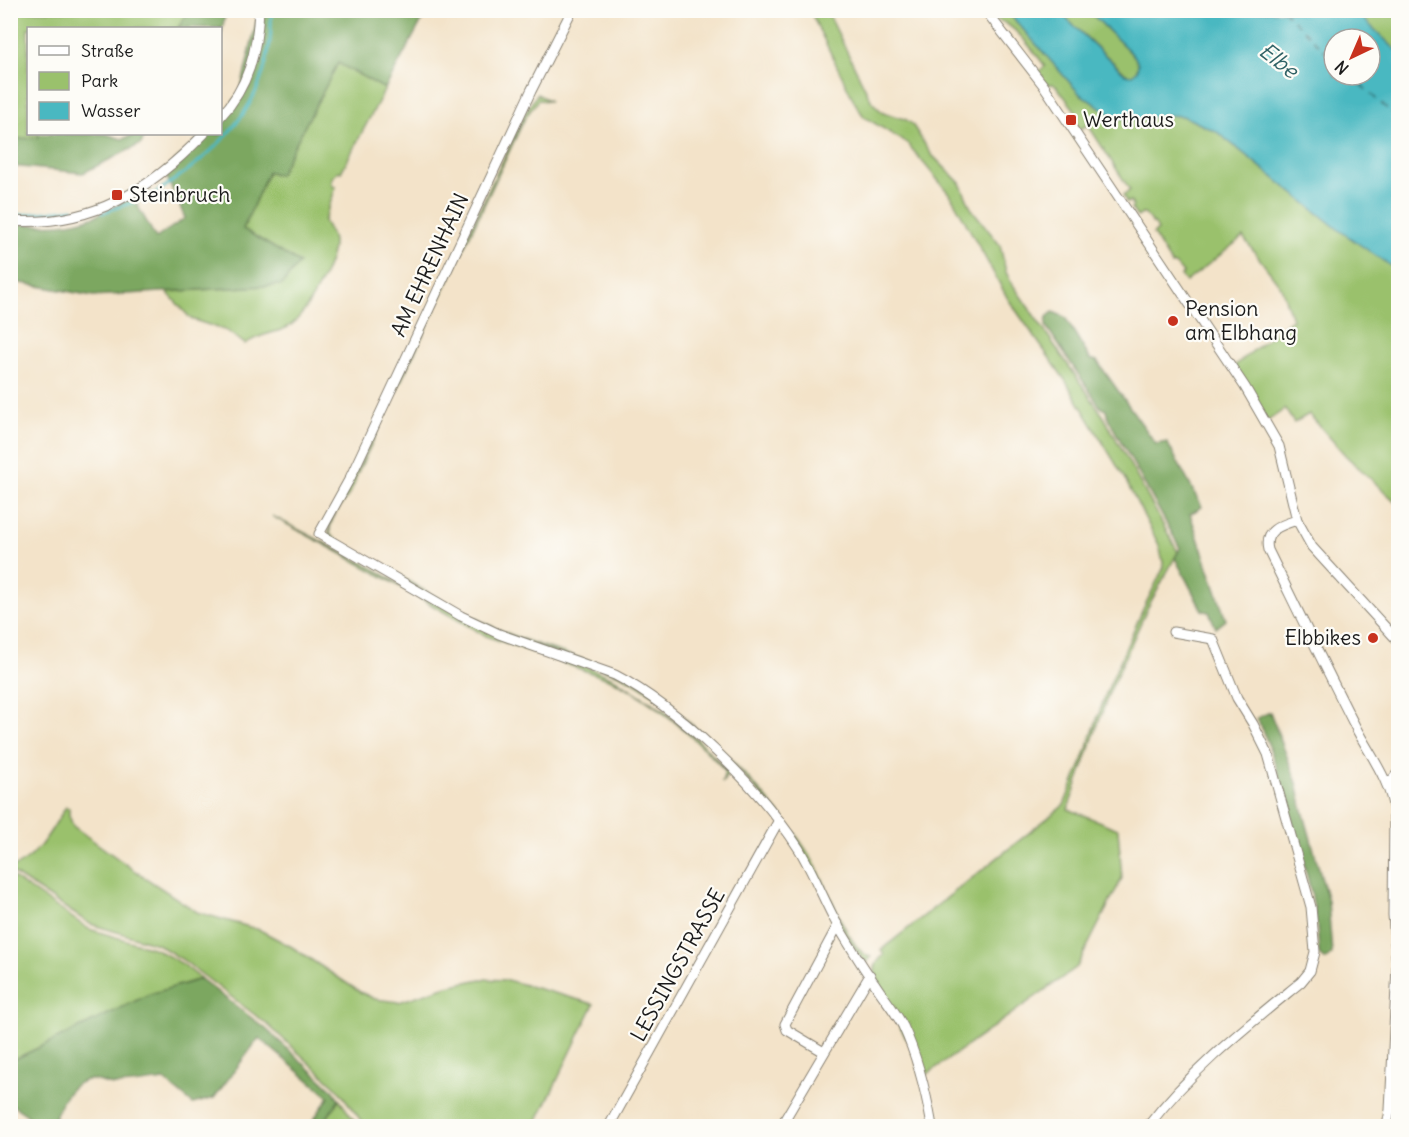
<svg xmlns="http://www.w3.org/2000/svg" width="1409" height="1137" viewBox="0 0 1409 1137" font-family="Delius,sans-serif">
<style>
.green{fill:#9ac16c;stroke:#5b6e44;stroke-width:1.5}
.forest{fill:#7ba760;stroke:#4c623e;stroke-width:1.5}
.water{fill:#49b8c1;stroke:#326a6e;stroke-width:1.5;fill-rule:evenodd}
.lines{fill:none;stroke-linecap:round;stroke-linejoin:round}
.stream{stroke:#49b8c1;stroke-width:3}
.ferry{stroke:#306266;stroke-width:1.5;stroke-dasharray:8 6;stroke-linecap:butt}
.minor-casing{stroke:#888072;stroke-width:11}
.minor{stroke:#fff;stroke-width:9}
.poi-dot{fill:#c8321e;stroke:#fdfcf7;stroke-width:2}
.labels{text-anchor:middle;stroke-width:4.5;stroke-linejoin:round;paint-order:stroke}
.poi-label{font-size:21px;fill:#1c1c1c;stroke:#fdfcf7;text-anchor:start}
.street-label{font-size:21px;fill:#1c1c1c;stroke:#fdfcf7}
.water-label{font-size:22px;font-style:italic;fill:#306266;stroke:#fdfcf7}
</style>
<rect width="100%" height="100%" fill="#fdfcf7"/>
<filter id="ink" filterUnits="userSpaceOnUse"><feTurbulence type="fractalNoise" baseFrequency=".0167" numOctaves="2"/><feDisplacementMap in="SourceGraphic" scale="12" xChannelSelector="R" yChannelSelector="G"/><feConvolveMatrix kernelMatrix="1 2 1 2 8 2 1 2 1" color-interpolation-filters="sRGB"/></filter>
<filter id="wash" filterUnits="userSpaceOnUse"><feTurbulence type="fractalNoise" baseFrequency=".008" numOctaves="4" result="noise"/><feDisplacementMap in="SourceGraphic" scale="24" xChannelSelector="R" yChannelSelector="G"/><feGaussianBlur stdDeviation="1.35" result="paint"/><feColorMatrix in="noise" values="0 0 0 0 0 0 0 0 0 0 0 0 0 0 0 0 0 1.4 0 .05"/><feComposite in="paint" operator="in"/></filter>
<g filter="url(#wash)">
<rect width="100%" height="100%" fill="#f3e3c9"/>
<g class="green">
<polygon points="10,11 189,11 178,28 28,28 28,134 39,134 38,138 11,139"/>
<path d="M810,11h17l45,91 11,11 22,6 7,5 19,30 29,29 11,25 29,37 6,27 5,10 93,135 74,135 -31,57 -38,84 -41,116 50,20 4,49 -45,89 -155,111 -8,-27 -39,-67 4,-2c-7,-11 -5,-19 5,-27l-3,-5 183,-145 20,-48 22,-64 37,-84 21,-42 -5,-22 -37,-71 -57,-94 -57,-81 -57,-103 -44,-53 -43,-26 -9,-14z"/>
<path d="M989,11h18l72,82 28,20 14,5 18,1 29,-4 15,1 34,16 122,98 59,41v233l-52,-48 -37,-42 -15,9 -9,-14 -19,13 -34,-54 60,-49 -11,-32 -38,-50 -57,45 -5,-6 2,-3 -8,-9 -3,1 -19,-31 5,-4 -4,-7 -1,1 -9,-11 -7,4 -6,-9 2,-2 -3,-5 -3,2 -4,-7 7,-6 -42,-65 -10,5 -8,-12 7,-5 -20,-26 -4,-3 -6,1 -10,-12 8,-7c-11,-14 -31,-43 -48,-46z"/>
<polygon points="1058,11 1089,11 1135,57 1138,64 1137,72 1132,76 1126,74"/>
<polygon points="1355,11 1398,11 1398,52"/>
<path d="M338,63l47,26 -44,83 -3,-1 -6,7v8l4,1 -12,34c3,6 9,14 9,21 2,19 -28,76 -45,85 -14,7 -27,6 -43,17l-18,-13 -36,-12 -24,-27 115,-7 17,-22 -56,-34 25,-57 11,3z"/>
<path d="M537,94l13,7 -12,-1 -13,18 -169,359c-2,20 -28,35 -26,57 14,16 40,24 58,35 36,22 73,44 112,61 42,19 90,28 132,49 24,12 44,32 65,50 42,36 101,98 125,149 7,16 31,78 49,79l-5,6c-29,-32 -42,-78 -65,-115 -34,-54 -102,-121 -155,-158 -21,-15 -46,-22 -70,-30 -25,-9 -49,-17 -73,-27 -44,-17 -84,-43 -124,-67 -16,-10 -36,-16 -50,-30v-13l24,-45 172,-365z"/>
<path d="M272,516l101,52 44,27 198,84 48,31 35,30 31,32 -7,11 3,-12 -6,-7c-31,-32 -65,-63 -105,-83l-128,-45 -115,-66z"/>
<path d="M66,807l3,1v7l4,11 62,45 62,41 63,18 32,17 68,45 15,7 24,3 48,-16 34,-7 26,1 87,24 -59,122h-170l-28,-38 -69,-63 -85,-65 -26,-16 -67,-20 -79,-52v-4c27,-9 40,-39 55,-61z"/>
<polygon points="11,876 89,929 156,949 183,964 201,979 150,994 11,1061"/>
<polygon points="339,1099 358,1126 322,1126"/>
</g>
<g class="forest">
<polygon points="189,11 226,11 221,35 220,28 178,28"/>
<path d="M259,11h168l-42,78 -47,-26 -59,112 -11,-3 -25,57 56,34 -17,22 -189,11 -82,-15 -1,-57c28,1 59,3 85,-8 12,-5 25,-13 37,-20l24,42 29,-20 -21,-47 40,-37h16l1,-17 19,-24z"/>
<polygon points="39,134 106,134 122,139 137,134 150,134 145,136 141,144 83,173 11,166 11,139 37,138"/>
<polygon points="1053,312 1065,317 1090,359 1097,361 1156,444 1167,442 1202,507 1190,514 1226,620 1216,628 1209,612 1202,610 1175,558 1180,548 1109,420 1106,410 1101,408 1046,326 1047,317"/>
<path d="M1270,712l27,71 5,24 26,94 4,53 -7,6 -6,-5c-1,-45 -13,-84 -25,-127 -10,-37 -20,-74 -37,-110z"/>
<path d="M201,979l65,50 68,62 5,8 -17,27h-13l20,-29 -70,-59 -45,60 -21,6 -29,-24c-16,2 -32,5 -48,5 -8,0 -15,-4 -23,-5 -20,-3 -35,25 -39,41l6,5h-25l-8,-11 -16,-11v-43l139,-67z"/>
</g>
<path class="water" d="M1007,11h51l67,63 7,1 5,-4 1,-7 -3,-7 -46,-46h266l43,41v219l-59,-41 -122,-98 -34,-16 -15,-1 -29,4 -18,-1 -13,-5 -29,-20zM1334,39h36v36h-36z"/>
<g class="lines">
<g class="stream">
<path d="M102,213c18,-7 39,-12 56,-22 9,-5 17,-12 26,-18 57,-42 90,-91 87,-163"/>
<polyline points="10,214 22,215 73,209"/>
</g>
<g class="ferry">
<polyline points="1283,10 1334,60"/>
<polyline points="1350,75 1398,119"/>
</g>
</g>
</g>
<g filter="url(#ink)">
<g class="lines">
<defs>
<g id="minor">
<path d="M572,10l-41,81 -181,387 -31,56 142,82 38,18 116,41c64,33 145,113 184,174 15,25 25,52 39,77 12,20 24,40 37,58 9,14 20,27 28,42 15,32 23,66 29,100"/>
<polyline points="985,10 1044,86 1245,387 1279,446 1297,520 1312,547 1398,641"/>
<path d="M220,117c29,-30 37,-66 39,-107"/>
<path d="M10,221c82,6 140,-31 194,-87"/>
<path d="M1297,520c-16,5 -34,10 -29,30 29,59 58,119 88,178 14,27 34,52 38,83l-1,104 4,52 -7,143 -3,16"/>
<polyline points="1388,784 1398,773"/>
<polyline points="824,1052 787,1030 785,1024 838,925"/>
<polyline points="609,1126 779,820"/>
<polyline points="781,1126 870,975"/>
<path d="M1148,1126c43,-56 98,-99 153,-144l9,-11 5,-19 -4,-45 -43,-153 -15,-30 -16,-26 -24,-59 -40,-7"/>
</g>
</defs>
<use href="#minor" class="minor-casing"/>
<use href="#minor" class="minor"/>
</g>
</g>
<g class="poi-dot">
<rect x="1065" y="114" width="12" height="12" rx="3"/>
<rect x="111" y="189" width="12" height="12" rx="3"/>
<circle cx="1173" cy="321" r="6"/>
<circle cx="1373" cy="638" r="6"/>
</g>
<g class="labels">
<g class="poi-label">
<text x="1083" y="127">Werthaus</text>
<text x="129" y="202">Steinbruch</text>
<text x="1185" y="316">Pension<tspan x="1185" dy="24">am Elbhang</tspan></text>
<text x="1361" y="645" text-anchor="end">Elbbikes</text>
</g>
<g class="street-label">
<text transform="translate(430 265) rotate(-65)" y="7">AM EHRENHAIN</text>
<text transform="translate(678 965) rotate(-61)" y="7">LESSINGSTRASSE</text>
</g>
<g class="water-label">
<text transform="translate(1279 60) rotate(38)" y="8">Elbe</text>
</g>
</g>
<rect width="1409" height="1137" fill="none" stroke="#fdfcf7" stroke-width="36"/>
<rect x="27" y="27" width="195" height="108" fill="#fdfcf7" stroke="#a3a29f" stroke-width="1.5"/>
<rect x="39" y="46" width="30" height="9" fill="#ffffff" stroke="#a3a29f" stroke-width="1.5"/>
<text x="81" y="57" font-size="18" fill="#1c1c1c">Straße</text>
<rect x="39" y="72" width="30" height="18" fill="#9ac16c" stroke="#a3a29f" stroke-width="1.5"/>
<text x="81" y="87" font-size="18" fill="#1c1c1c">Park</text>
<rect x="39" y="102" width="30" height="18" fill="#49b8c1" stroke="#a3a29f" stroke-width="1.5"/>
<text x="81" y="117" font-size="18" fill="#1c1c1c">Wasser</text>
<g transform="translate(1352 57) rotate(224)"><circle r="28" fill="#fdfcf7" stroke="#a3a29f" stroke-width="1.5"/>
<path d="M0-4.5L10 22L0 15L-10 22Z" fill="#c8321e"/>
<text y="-9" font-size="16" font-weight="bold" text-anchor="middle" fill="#1c1c1c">N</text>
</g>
</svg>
